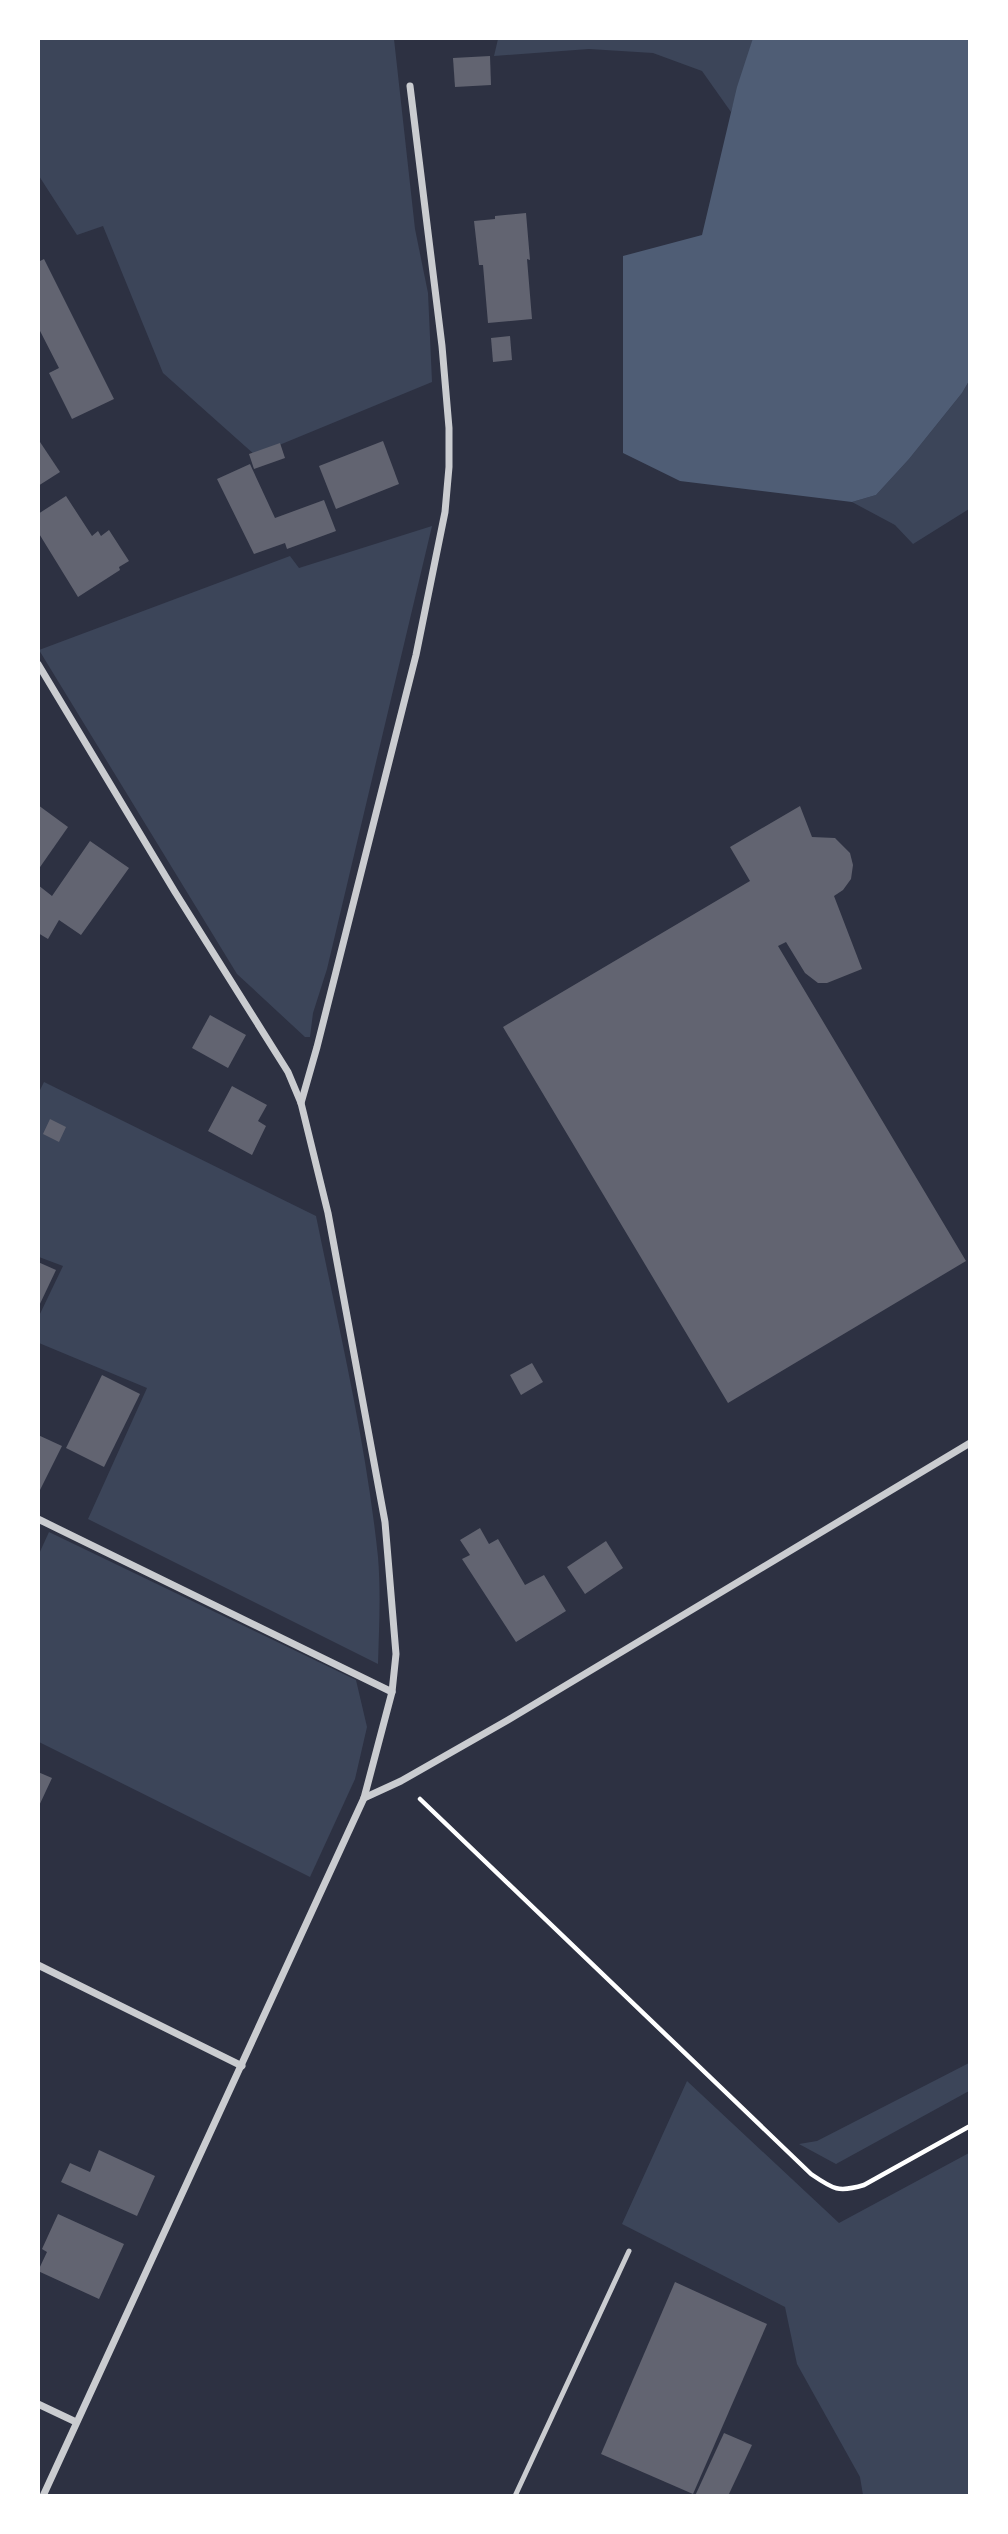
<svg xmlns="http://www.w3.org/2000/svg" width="1008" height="2534" viewBox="0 0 1008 2534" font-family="Raleway,sans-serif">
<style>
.green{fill:#3c4559}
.water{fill:#4f5d75}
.building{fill:#626471}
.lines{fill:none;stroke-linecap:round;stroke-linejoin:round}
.path{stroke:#fff;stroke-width:4.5}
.service{stroke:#caccd0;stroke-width:5}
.minor{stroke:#caccd0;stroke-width:7}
</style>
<rect width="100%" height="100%" fill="#2d3142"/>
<g class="green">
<polygon points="38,39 394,39 415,229 428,293 432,382 255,455 163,373 103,226 77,235 39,176"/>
<polygon points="498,39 753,39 731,112 702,71 653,53 589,49 494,56"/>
<polygon points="969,381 969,509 913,544 895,525 852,502 876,495 909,459 962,393"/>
<polygon points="432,526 327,969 313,1013 310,1037 305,1037 237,974 39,650 290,556 299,568"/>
<path d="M44,1082l272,134c23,113 50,226 62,341 3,36 1,72 0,107l-290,-145 59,-131 -108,-45 -1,-25 25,-52 -24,-9 -1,-163z"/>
<polygon points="49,1532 356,1680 367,1727 355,1779 310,1877 39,1742 38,1556"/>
<polygon points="969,2063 969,2091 836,2164 799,2144 817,2141"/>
<polygon points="687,2081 839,2223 969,2153 969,2495 863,2495 860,2477 797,2364 785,2307 622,2224"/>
</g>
<polygon class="water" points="753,38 969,39 969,381 962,393 909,459 876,495 852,502 680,481 623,453 623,256 702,235 737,87"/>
<g class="building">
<polygon points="490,56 491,85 455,87 453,58"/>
<polygon points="526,213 530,260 527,259 532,319 488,323 483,265 479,265 474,221 495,219 495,216"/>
<polygon points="44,259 114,399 72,419 49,373 59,368 38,327 38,262"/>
<polygon points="510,336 512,360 493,362 491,338"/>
<polygon points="38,439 60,472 38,486"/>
<polygon points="383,441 399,484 336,509 319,466"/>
<polygon points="280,443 285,458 254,469 249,454"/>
<polygon points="250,464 275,518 324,500 336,531 287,549 285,543 254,554 217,479"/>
<polygon points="66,496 92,536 98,531 101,536 109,530 129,561 119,567 120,570 78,597 38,532 38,514"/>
<polygon points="38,805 68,827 38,870"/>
<polygon points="800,806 812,837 835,838 850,853 853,865 851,879 843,890 834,896 862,969 827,983 818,983 805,973 786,942 778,946 966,1261 728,1403 503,1027 750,881 730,847"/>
<polygon points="90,841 129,868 81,935 59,920 48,939 38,933 38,885 52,896"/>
<polygon points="210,1015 246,1035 228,1068 192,1048"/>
<polygon points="232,1086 267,1105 258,1121 266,1126 252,1155 208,1131"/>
<polygon points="50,1119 66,1127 59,1142 43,1134"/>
<polygon points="38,1262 56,1270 38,1308"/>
<polygon points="532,1363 543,1382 521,1395 510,1375"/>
<polygon points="102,1375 140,1394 104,1467 66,1448"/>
<polygon points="38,1435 62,1446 38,1494"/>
<polygon points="480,1528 489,1544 498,1539 525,1585 544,1575 566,1611 516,1642 462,1559 470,1555 460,1540"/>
<polygon points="606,1541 623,1568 585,1594 567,1567"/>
<polygon points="38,1772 52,1778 38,1808"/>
<polygon points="99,2150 155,2176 137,2216 61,2182 70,2163 90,2172"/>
<polygon points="58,2214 124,2244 99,2299 38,2271 47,2252 42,2249"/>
<polygon points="675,2282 767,2324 693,2494 601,2454"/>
<polygon points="724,2433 752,2445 728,2496 695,2496"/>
</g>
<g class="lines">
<path class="path" d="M420,1799l391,375c22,15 27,19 53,11l106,-59"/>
<polyline class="service" points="515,2496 629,2251"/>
<g class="minor">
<polyline points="38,664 175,892 288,1072 301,1103 328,1213 385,1522 396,1654 392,1692 364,1798 43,2496"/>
<polyline points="301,1103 317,1047 416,655 445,512 449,467 449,428 442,346 410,86"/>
<polyline points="38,1519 392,1692"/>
<polyline points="364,1798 401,1781 508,1720 970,1443"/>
<polyline points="38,1965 242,2066"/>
<polyline points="38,2404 76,2422"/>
</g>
</g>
<rect width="1008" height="2534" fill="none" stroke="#ffffff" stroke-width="80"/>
</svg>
